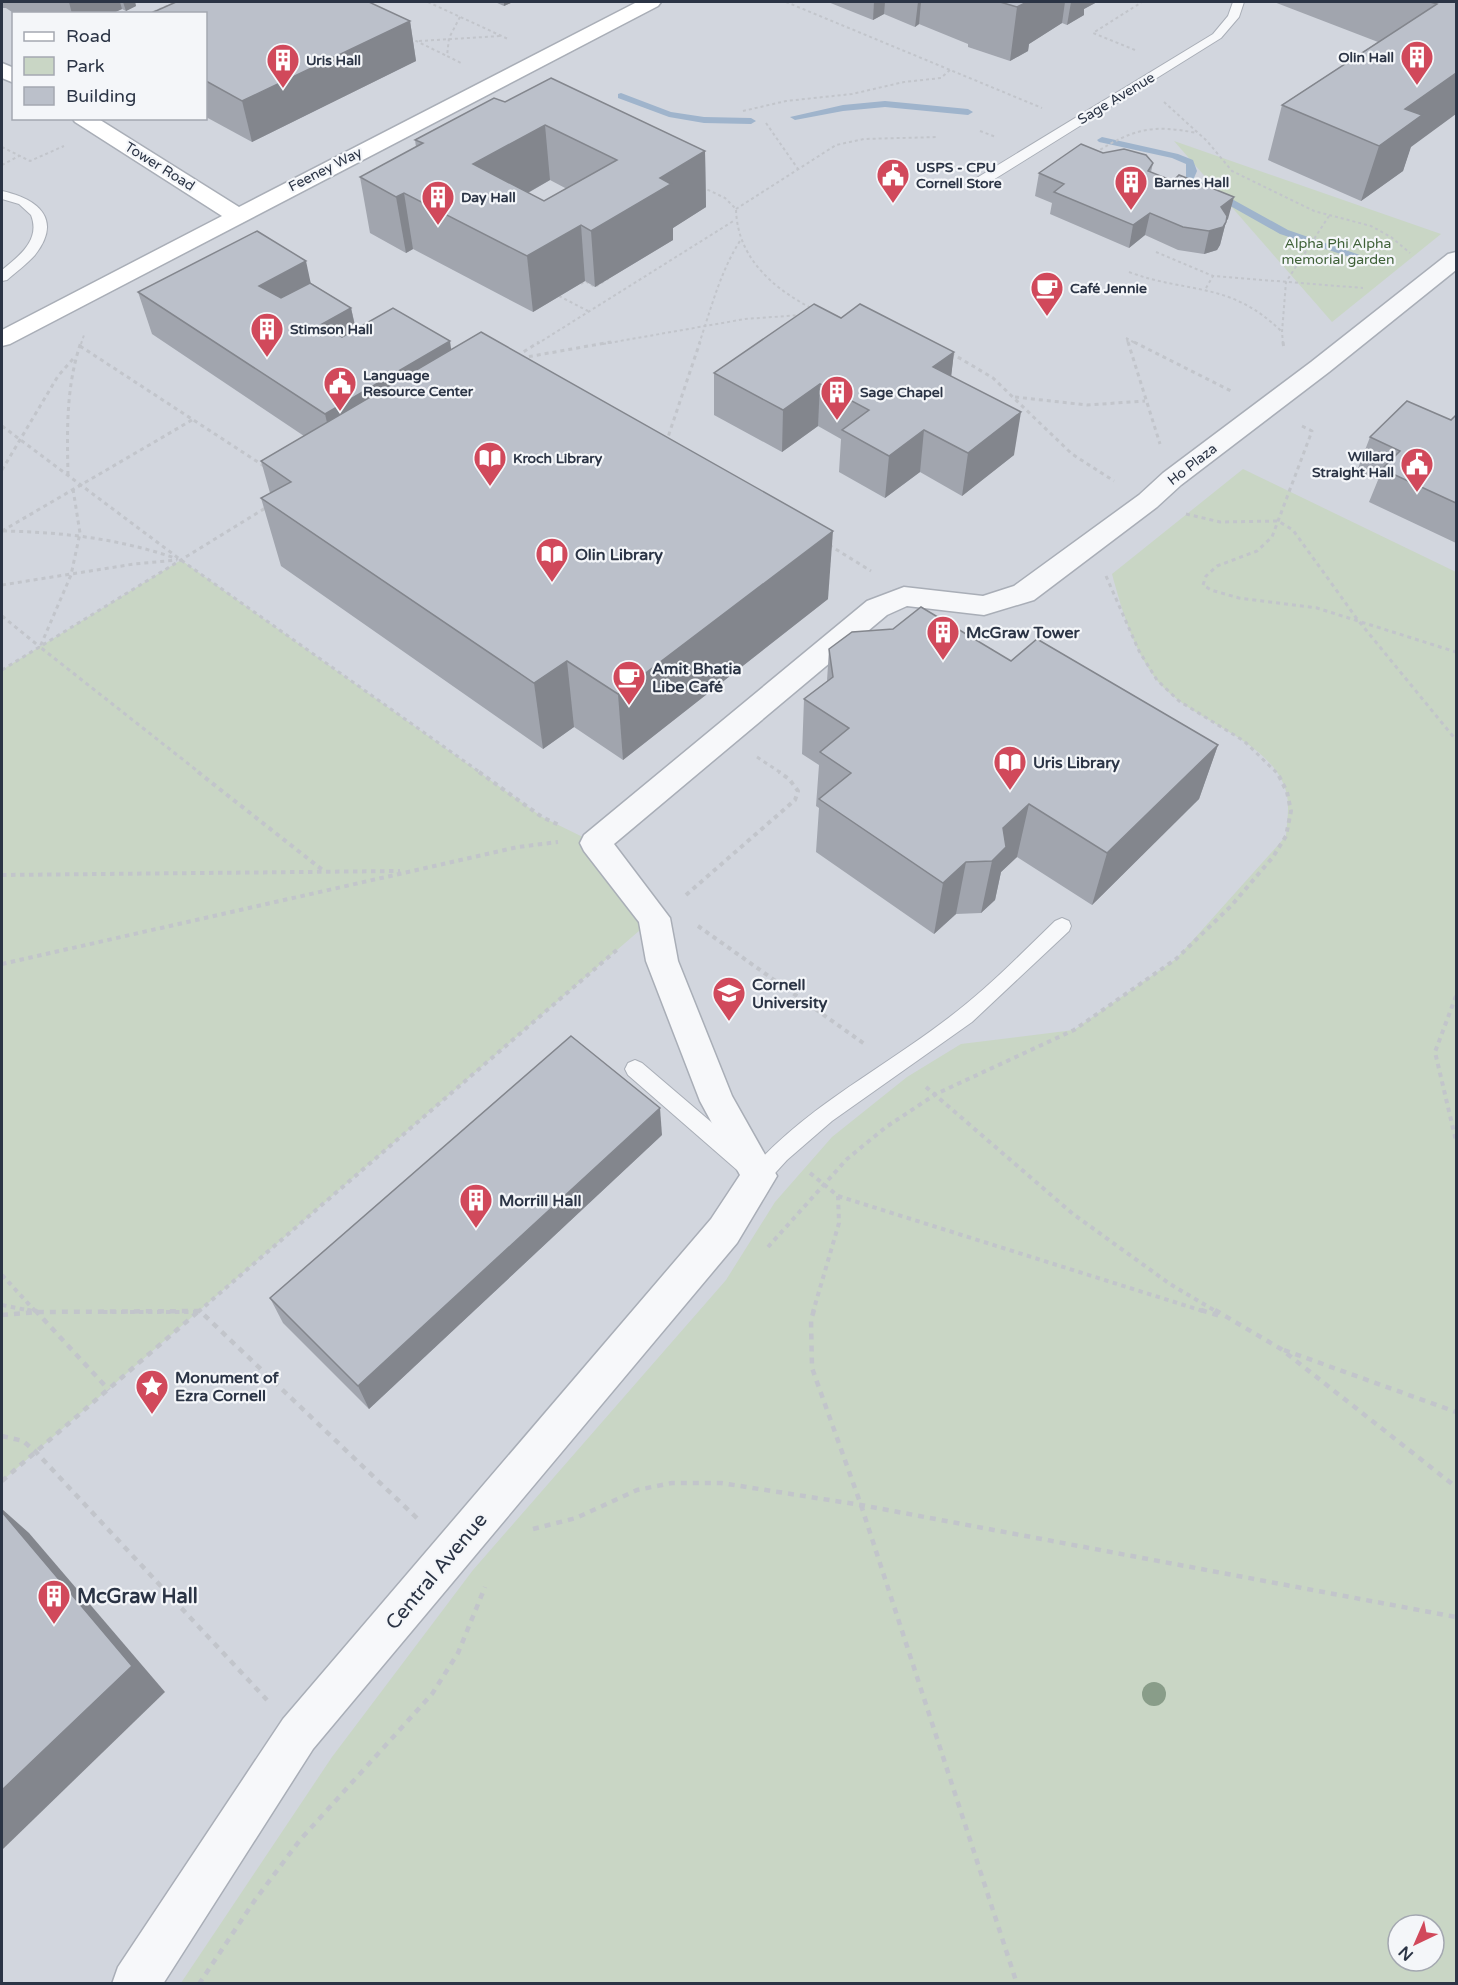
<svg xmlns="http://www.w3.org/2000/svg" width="1458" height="1985" viewBox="0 0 1458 1985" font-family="'Varela Round',sans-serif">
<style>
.built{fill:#d2d6de;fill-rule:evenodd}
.green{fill:#c9d6c5;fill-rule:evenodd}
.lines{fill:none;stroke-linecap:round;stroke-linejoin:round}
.stream{fill:#9fb4cc;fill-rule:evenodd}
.lane-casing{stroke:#a9aeb7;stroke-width:2}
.street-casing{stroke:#a9aeb7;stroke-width:3}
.secondary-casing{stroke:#a9aeb7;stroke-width:3}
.path-far3{stroke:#c2c5cb;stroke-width:2;stroke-dasharray:3 3;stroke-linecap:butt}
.path-far2{stroke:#c2c5cb;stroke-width:3;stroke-dasharray:4 4;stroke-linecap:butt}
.path-far1{stroke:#c2c5cb;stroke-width:4;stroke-dasharray:4.5 4.5;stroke-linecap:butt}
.path{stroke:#c2c5cb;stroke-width:4.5;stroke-dasharray:6 6;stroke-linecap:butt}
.lane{fill:#f7f8fa;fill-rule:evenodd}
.street{fill:#f7f8fa;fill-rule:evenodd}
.secondary{fill:#fff;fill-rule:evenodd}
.tree{fill:#899d89}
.wall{fill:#a1a5ae;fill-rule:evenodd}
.shaded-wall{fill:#83868d}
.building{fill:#bbc0ca;stroke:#83868d;stroke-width:1.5;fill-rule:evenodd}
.labels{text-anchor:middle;stroke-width:4.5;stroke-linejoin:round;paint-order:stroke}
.far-poi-label{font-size:14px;font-weight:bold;fill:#2b3445;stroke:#f4f6f9;text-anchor:start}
.far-street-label{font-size:14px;fill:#2b3445;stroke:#f4f6f9}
.far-park-label{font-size:14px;fill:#3f6138;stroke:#f4f6f9}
.poi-label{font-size:16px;font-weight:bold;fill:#2b3445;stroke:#f4f6f9;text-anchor:start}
.near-street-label{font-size:20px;fill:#2b3445;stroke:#f4f6f9}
.near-poi-label{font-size:20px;font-weight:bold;fill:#2b3445;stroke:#f4f6f9;text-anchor:start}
</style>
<rect width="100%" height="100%" fill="#e4e7ec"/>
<path class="built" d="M2,2h1454v1981h-1454zM14,14h192v104h-192zM1398,1925h36v36h-36z"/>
<g class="green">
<polygon points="1174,141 1441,234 1332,322"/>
<path d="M1243,469l213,103v1411h-1275l151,-226 141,-187 253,-290 49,-78 57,-65 75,-60 54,-33 113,-14 102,-71 110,-123c1,-13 4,-32 0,-45 -16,-54 -98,-70 -130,-112 -23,-31 -34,-68 -44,-105zM1398,1925h36v36h-36z"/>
<polygon points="181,560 542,817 595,843 654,918 2,1481 2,670"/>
</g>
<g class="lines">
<g class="stream">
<polygon points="621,93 671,112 704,117 751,118 756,121 751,124 704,123 669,117 618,98 618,94"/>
<polygon points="885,101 968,109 973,112 968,115 885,107 843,111 795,120 790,117 843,105"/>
<polygon points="1102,137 1178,154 1193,160 1197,171 1194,178 1288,230 1377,261 1368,263 1280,234 1186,181 1186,164 1172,158 1099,142 1097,140"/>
</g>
<defs>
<g id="lane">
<polygon points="1233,2 1244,2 1239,17 1221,38 985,185 975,185 974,182 975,179 1213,34 1228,16"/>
<path d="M2,191c36,8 61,28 33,64 -8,9 -19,17 -28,25l-5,1v-11c17,-14 39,-30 29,-55l-12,-11 -17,-5z"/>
<path d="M1062,918l7,3 2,5 -2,5 -97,91 -140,99 -45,39 -21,23 -7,2 -7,-2 -124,-108 -3,-6 3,-6 7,-3 7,3 116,99c53,-57 123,-93 185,-140 41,-30 76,-66 112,-101z"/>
</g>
<polygon id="street" points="1456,252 1456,270 1329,372 1181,485 1157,507 1034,600 984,615 907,606 887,615 614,844 670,918 678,961 732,1096 777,1176 737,1243 313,1749 163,1984 112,1984 118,1967 283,1719 711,1219 740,1175 700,1101 646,961 639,922 584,851 580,843 584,835 867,601 904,587 983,596 1014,586 1139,495 1163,473 1311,362 1448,254"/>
<g id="secondary">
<polygon points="637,2 661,2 658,6 10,344 2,346 2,330 222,216 75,122 72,118 97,118 239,207"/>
<polygon points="2,63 14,68 14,83 2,78"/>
</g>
</defs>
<use href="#lane" class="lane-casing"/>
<use href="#street" class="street-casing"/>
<use href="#secondary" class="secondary-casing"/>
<g class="path-far3">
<polyline points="428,2 508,39"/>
<polyline points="786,2 1042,108"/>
<polyline points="148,14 176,2"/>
<polyline points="460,17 449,38 447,56 461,63"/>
<polyline points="410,38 447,56"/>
<polyline points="419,41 501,36"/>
<polyline points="1135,50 1093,33 1142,2"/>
<polyline points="1164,102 1207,141 1232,171 1314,211 1371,226 1391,237 1410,253"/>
<polyline points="743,111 786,101 852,94 904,82 941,78 950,70"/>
<polyline points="766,123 798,169"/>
<polyline points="980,131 996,137"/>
<polyline points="2,147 30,161 64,146"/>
<path d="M1095,153c38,-24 57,-29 102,-20"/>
<polyline points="2,165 19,156"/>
<path d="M702,187l23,11 11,11c1,48 36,79 77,100"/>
<polyline points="736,209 836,145 864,139 938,137"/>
<polyline points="1156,252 1213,276 1363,288"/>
<path d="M1129,272c59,22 101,9 152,59"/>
<polyline points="581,284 585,281 595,287 611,277"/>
<polyline points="1206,288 1213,276"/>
<polyline points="559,296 588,311"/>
<polyline points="1126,338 1137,344"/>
<polyline points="1127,339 1128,344"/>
<polyline points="81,344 84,335"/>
<polyline points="537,344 735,220"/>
<polyline points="603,344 745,319 801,315"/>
<path d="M699,344c12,-35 21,-72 41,-103"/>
<polyline points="1283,344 1282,332 1286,282 1329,216"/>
</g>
<g class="path-far2">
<polyline points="1128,342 1160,444"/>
<polyline points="1134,342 1231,391"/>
<polyline points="1283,342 1284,349"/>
<polyline points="80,346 267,468"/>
<polyline points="951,353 993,378 1072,454 1114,481"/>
<polyline points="517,356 539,342"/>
<polyline points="521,358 611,342"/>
<polyline points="1015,397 1087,405 1145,401"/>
<polyline points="2,426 181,560 481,773"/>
<polyline points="1302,426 1312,431 1272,537 1257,551 1217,566 1206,576 1203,585 1211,590 1239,598 1317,608 1456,652"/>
<polyline points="666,443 700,342"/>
<polyline points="2,470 58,376 73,359"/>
<path d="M68,475c-1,-46 -2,-89 13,-133"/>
<polyline points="73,489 80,533 71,575 40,647 200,773"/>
<polyline points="1186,514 1220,522 1278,521 1293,530 1357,619 1456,740"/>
<polyline points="2,531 192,420"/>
<path d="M3,531c61,1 117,8 175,28"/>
<polyline points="829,545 871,571"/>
<polyline points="1106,576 1139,651 1157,680 1179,701 1244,741 1277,773"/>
<polyline points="2,585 134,564 177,560"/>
<polyline points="2,616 40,647"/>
<polyline points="2,670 267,507"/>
<polyline points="757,757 781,773"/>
</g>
<g class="path-far1">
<polyline points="198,772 325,872"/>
<polyline points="479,772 542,817 559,825"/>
<polyline points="2,875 400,871"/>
<polyline points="686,895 795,800 798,791 789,779 779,772"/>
<polyline points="698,926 866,1045"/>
<polyline points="2,964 518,847 558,842"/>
<polyline points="1456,996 1435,1052 1456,1141"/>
<polyline points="926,1087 1073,1214 1170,1284 1217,1312"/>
<polyline points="810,1173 838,1196 839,1223 813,1312"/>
<polyline points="838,1196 1206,1312"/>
<polyline points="768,1247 847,1159 886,1127 936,1094 1074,1030 1176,959 1231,906 1273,857 1286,836 1291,811 1287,792 1277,772"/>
<polyline points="2,1275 36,1312"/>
<polyline points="2,1305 31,1311"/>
<polyline points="103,1312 201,1312"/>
<polyline points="198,1312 619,948"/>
</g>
<g class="path">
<polyline points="27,1310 31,1311"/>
<polyline points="35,1310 109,1390"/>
<polyline points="814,1310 811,1320 812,1368 861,1505 1017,1984"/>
<polyline points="1201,1310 1223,1317"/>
<polyline points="1215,1310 1281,1349 1456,1487"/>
<polyline points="2,1315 37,1312 200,1311 420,1521"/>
<polyline points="1284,1350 1456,1412"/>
<polyline points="2,1436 23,1441 36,1452 267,1700"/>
<polyline points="2,1481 200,1310"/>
<polyline points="533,1529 576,1518 637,1490 672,1483 721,1483 861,1505 1456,1617"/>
<polyline points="199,1984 255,1900 300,1840 432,1694 458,1653 485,1587"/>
</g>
<use href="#lane" class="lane"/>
<use href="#street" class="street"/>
<use href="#secondary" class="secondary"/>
</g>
<circle class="tree" cx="1154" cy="1694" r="12"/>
<g class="wall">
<polygon points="2,2 135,2 136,6 126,11 122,9 111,14 15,14 6,8 2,8"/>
<polygon points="495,2 513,2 504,6"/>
<polygon points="828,2 1097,2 1084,9 1084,15 1067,25 1062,23 1029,44 1028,51 1010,61 968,47 968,44 919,24 915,27 884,14 873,20"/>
<polygon points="1274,2 1456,2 1403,171 1361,201 1268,160 1282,105 1378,42"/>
<polygon points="206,14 410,21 416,61 252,142 206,117"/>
<path d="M505,102l200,49 1,56 -33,21v12l-78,47 -10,-6 -52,31 -120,-63 -7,4 -36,-20 -10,-56 56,-30 -1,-7zM550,180l17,9 -23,12 -16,-8z"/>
<polygon points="1103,153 1153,163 1151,172 1228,219 1226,221 1220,245 1217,250 1204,254 1178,250 1145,235 1129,248 1050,214 1052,203 1035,196 1039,173"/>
<polygon points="311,283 351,308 356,329 451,349 828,599 623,760 574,727 543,749 281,566 261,498 270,493 261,461 304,436 152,334 138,292"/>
<polygon points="954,352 951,376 1014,455 962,496 920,472 885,498 839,472 841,439 818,426 782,452 714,415 714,373"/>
<polygon points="1456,415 1456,543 1369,502 1378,480 1357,471 1370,437 1451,420"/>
<polygon points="829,649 1011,661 1218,745 1199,799 1092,905 1017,857 1001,872 995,900 981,913 956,914 934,934 816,852 819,808 816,806 819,765 802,754 804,699 827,681"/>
<polygon points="662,1135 369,1409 283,1323 270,1298"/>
</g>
<g class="shaded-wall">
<polygon points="69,2 120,2 122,9 111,14 72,14"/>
<polygon points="123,2 135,2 136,6 126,11"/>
<polygon points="504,2 513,2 504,6"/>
<polygon points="874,2 885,2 884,14 873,20"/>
<polygon points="918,2 921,2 919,24 915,27"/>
<polygon points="1027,2 1065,2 1062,23 1029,44 1028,51 1010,61 1017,7"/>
<polygon points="1071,2 1097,2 1084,9 1084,15 1067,25"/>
<polygon points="410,21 416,61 252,142 242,101"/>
<polygon points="1456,73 1456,114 1411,147 1403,171 1361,201 1379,146 1405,109"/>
<polygon points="545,125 550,180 480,220 473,164"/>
<polygon points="705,151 706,207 673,228 673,240 595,287 591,231 660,178"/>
<polygon points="404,193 413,249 406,253 396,197"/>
<polygon points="1234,197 1228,219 1216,229 1226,222 1220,245 1217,250 1204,254 1209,231 1221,207"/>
<polygon points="1150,213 1145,235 1129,248 1133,225"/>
<polygon points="581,225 585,281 533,312 527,256"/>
<polygon points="306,261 315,303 270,328 259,286"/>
<polygon points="351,308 360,350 322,324"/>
<polygon points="450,341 456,384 335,457 325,414"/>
<polygon points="954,352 949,395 933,367"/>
<polygon points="820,384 818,426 782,452 783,410"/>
<polygon points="1021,412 1014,455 962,496 968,453"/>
<polygon points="924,430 920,472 885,498 889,456"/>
<polygon points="833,531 828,599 623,760 618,694"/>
<polygon points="567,661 574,727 543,749 534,683"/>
<polygon points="1218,745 1199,799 1092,905 1107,853"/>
<polygon points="1029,804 1017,857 1001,872 995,900 981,913 992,861 1003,828"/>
<polygon points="966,862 956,914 934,934 943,883"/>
<polygon points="660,1108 662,1135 369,1409 358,1386"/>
<polygon points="2,1509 29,1533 165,1692 2,1850"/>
</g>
<g class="building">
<polygon points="176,2 369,2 410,21 242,101 206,81 206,14 149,14"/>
<polygon points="1000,2 1027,2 1017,7"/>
<polygon points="1430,2 1456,2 1456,73 1405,109 1422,115 1379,146 1282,105 1437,4"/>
<path d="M551,78l154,73 -45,27 11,6 -80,47 -10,-6 -54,31 -123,-63 -8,4 -36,-20 63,-34 -8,-3 79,-42 11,4zM545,125l72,35 -73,41 -71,-37z"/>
<polygon points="1081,144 1103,153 1124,149 1146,155 1153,163 1148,171 1173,181 1179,175 1234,197 1221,207 1227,216 1226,222 1223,227 1209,231 1183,227 1150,213 1133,225 1054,192 1064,184 1039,173"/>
<polygon points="257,231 306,261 259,286 281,298 310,283 351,308 322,324 342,337 393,308 450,341 325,414 138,292"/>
<polygon points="814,304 841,318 860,304 954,352 933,367 1021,412 968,453 924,430 889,456 842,430 869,410 820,384 783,410 714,373"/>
<polygon points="481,332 833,531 618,694 567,661 534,683 261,498 291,482 261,461"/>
<polygon points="1407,401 1451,420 1456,415 1456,503 1382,469 1400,451 1370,437"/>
<polygon points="921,607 1011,661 1037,639 1218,745 1107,853 1029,804 1003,828 1006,847 992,861 966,862 943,883 819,799 851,773 820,752 849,728 804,699 833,677 829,649 852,632 893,629"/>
<polygon points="571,1036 660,1108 358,1386 270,1298"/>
<polygon points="2,1512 132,1666 2,1790"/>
</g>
<defs>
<symbol id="building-pin" viewBox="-11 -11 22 30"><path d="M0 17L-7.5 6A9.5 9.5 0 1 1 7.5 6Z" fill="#d1495b" stroke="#f4f6f9"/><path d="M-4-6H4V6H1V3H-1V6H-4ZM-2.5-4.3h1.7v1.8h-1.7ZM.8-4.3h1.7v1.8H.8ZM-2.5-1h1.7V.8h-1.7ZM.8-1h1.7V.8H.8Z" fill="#fff"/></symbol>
<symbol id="civic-pin" viewBox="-11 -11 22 30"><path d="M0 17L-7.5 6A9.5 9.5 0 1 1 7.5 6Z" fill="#d1495b" stroke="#f4f6f9"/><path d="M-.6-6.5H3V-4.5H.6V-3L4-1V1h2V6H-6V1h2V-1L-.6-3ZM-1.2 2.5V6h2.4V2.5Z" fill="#fff"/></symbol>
<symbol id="cafe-pin" viewBox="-11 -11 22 30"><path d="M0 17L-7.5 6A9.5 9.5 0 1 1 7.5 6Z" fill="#d1495b" stroke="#f4f6f9"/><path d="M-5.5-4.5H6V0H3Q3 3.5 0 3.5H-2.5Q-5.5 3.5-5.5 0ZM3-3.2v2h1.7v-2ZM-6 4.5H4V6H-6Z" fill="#fff"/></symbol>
<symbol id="library-pin" viewBox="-11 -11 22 30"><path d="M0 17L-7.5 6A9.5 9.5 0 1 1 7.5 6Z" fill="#d1495b" stroke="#f4f6f9"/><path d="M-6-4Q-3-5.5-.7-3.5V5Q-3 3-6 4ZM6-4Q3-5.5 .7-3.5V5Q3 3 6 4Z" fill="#fff"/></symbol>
<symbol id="university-pin" viewBox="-11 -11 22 30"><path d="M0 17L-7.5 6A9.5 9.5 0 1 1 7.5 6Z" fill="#d1495b" stroke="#f4f6f9"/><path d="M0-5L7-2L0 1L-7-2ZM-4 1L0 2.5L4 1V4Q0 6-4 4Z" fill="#fff"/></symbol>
<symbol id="sight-pin" viewBox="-11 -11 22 30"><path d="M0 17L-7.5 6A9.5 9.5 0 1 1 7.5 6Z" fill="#d1495b" stroke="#f4f6f9"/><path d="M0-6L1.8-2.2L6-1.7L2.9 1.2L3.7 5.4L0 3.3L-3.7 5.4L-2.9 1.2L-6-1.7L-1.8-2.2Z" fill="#fff"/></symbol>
</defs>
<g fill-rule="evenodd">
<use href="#building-pin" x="1398" y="38" width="38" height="52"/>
<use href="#building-pin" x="264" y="41" width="38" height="52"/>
<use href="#civic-pin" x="874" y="156" width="38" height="52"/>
<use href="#building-pin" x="1112" y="163" width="38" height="52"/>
<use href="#building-pin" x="419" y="178" width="38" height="52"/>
<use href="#cafe-pin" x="1028" y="269" width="38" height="52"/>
<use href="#building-pin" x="248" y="310" width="38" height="52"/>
<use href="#civic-pin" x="321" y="364" width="38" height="52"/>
<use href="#building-pin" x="818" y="373" width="38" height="52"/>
<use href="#library-pin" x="471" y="439" width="38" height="52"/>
<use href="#civic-pin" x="1398" y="445" width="38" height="52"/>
<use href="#library-pin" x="533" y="535" width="38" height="52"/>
<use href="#building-pin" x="924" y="613" width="38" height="52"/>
<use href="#cafe-pin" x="610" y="658" width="38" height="52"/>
<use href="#library-pin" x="991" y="743" width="38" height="52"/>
<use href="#university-pin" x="710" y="974" width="38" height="52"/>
<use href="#building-pin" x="457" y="1181" width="38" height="52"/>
<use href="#sight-pin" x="133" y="1367" width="38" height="52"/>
<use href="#building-pin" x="35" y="1577" width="38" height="52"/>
</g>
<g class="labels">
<g class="far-poi-label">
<text x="1394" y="62" text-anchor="end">Olin Hall</text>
<text x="306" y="65">Uris Hall</text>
<text x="916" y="172">USPS - CPU<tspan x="916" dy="16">Cornell Store</tspan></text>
<text x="1154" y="187">Barnes Hall</text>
<text x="461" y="202">Day Hall</text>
<text x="1070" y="293">Café Jennie</text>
<text x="290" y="334">Stimson Hall</text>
<text x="363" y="380">Language<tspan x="363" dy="16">Resource Center</tspan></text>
<text x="860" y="397">Sage Chapel</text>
<text x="1394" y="461" text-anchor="end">Willard<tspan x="1394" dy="16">Straight Hall</tspan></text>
<text x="513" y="463">Kroch Library</text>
</g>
<g class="far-street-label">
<text transform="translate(1116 98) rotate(-31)" y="5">Sage Avenue</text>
<text transform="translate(160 166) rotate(32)" y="5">Tower Road</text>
<text transform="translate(325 169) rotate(-27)" y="5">Feeney Way</text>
<text transform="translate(1192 464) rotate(-38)" y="5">Ho Plaza</text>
</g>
<g class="far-park-label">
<text x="1338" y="248">Alpha Phi Alpha<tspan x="1338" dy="16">memorial garden</tspan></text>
</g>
<g class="poi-label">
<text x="575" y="560">Olin Library</text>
<text x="966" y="638">McGraw Tower</text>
<text x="652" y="674">Amit Bhatia<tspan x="652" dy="18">Libe Café</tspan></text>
<text x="1033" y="768">Uris Library</text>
<text x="752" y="990">Cornell<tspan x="752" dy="18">University</tspan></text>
<text x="499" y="1206">Morrill Hall</text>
<text x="175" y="1383">Monument of<tspan x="175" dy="18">Ezra Cornell</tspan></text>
</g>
<g class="near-street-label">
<text transform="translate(436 1571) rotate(-50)" y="7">Central Avenue</text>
</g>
<g class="near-poi-label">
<text x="77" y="1603">McGraw Hall</text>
</g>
</g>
<rect width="1458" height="1985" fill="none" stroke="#2b3445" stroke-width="6"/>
<rect x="12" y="12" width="195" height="108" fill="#f4f6f9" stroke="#a4a8b1" stroke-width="1.5"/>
<rect x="24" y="32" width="30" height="9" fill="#ffffff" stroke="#a4a8b1" stroke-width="1.5"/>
<text x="66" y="42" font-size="18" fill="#2b3445">Road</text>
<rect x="24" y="57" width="30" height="18" fill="#c9d6c5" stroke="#a4a8b1" stroke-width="1.5"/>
<text x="66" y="72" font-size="18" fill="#2b3445">Park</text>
<rect x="24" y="87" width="30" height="18" fill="#bbc0ca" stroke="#a4a8b1" stroke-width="1.5"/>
<text x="66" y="102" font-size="18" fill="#2b3445">Building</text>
<g transform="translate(1416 1943) rotate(224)"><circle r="28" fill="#f4f6f9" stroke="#a4a8b1" stroke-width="1.5"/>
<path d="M0-4.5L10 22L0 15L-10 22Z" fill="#d1495b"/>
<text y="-9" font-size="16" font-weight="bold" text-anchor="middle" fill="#2b3445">N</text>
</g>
</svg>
